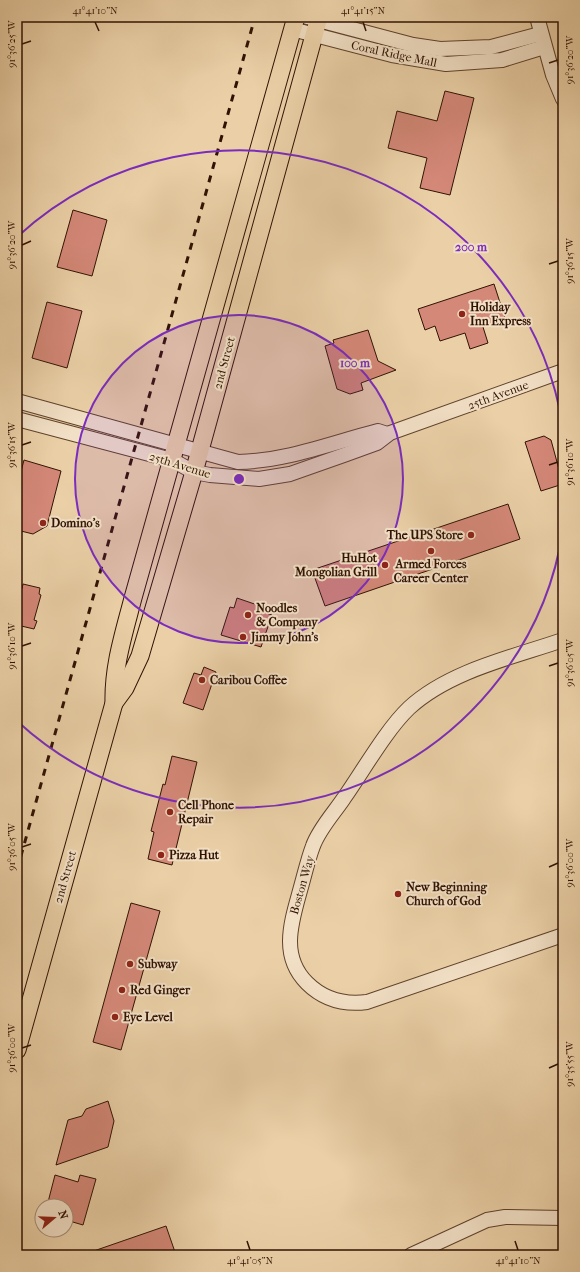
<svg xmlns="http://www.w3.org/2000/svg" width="580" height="1272" viewBox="0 0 580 1272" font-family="'IM FELL French Canon',serif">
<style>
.building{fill:#d48878;stroke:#301203}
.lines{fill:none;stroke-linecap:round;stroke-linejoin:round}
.minor-casing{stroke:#5f422c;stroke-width:16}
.major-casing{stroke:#301203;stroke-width:19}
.minor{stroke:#f2e0c6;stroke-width:14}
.major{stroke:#ebd0a7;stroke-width:17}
.rail{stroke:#301203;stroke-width:3;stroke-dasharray:7 7;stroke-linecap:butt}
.ticks{fill:none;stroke:#301203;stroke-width:1.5}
.ring{fill:none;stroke:#7b2cbf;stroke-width:2}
.poi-dot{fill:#8f2418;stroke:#f2e0c6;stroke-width:1.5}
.labels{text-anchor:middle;stroke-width:4;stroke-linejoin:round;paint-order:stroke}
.street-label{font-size:12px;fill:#301203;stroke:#f2e0c6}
.poi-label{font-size:12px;font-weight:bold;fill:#301203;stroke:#f2e0c6;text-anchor:start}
.centre{fill:#7b2cbf;stroke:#f2e0c6;stroke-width:2}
.ring-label{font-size:12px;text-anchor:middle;font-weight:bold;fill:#7b2cbf;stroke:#f2e0c6;stroke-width:4;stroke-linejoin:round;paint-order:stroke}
.neatline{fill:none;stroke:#301203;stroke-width:1.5}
.ticks-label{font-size:10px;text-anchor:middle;fill:#301203}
</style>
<rect width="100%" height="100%" fill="#ebd0a7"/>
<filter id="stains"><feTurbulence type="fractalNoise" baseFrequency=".005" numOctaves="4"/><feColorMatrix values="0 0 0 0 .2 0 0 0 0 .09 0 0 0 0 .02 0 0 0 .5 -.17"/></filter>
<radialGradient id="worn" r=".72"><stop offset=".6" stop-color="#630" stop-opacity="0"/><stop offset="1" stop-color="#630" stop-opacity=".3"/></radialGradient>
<g class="building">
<polygon points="445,91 474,98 450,195 420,188 427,158 388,148 397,111 437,121"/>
<polygon points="73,210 107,220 92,276 57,267"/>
<polygon points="494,284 505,318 483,327 488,343 470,349 465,333 440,341 435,326 425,330 418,309"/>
<polygon points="47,302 82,311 67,368 32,358"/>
<polygon points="368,330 378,361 396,370 361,383 363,390 350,394 337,389 325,346 334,343 333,340"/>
<polygon points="544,436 551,440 563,484 541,491 525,442"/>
<polygon points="24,460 61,471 47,526 33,534 17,530 17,487"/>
<polygon points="508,504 520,539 325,606 312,570"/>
<polygon points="23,584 40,588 39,594 41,595 34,620 37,621 34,629 17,625 17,588 22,589"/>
<polygon points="237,598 269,609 268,614 272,615 261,647 221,635 230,607 234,608"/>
<polygon points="204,667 216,672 203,710 183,703 194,673 201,675"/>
<polygon points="172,756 197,762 172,865 148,859 154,832 151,831 163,784 165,785"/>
<polygon points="131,903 160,911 121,1050 93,1042"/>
<polygon points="108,1101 114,1121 108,1147 56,1165 68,1120 82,1116 86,1109"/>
<polygon points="55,1175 78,1182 80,1175 96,1179 83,1225 66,1220 66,1206 47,1206"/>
<polygon points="166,1226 176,1255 85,1255 85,1254"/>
</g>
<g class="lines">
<defs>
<g id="minor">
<polyline points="307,17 413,45 440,49 491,47 540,34"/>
<polyline points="537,17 553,75 563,99"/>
<polyline points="292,29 392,55 446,64 502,60 544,47"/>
<path d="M17,401l221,61c49,-1 93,-19 140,-31l9,3"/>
<polyline points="17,419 172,460 194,472 210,475 259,479 290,474 344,455 377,443 390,433 563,371"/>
<path d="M563,640c-50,17 -114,31 -154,68 -23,22 -46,63 -65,90 -10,15 -25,31 -31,48 -5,13 -8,27 -12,41 -9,33 -22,68 6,96 17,17 37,22 60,19l196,-67"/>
<polyline points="411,1255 487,1220 505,1217 563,1218"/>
</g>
<g id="major">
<polyline points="114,703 125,688 140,656 194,472 319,17"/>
<path d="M17,1050l97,-347c-1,-37 10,-70 19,-105l163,-581"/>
</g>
</defs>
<use href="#minor" class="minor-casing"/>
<use href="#major" class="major-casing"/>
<use href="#minor" class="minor"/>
<use href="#major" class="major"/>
<polyline class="rail" points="17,870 255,17"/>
</g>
<path class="ticks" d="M95,22l4,9M363,22l3,9M22,44l9,-3M549,63l9,-3M22,245l9,-4M549,264l9,-3M22,445l9,-3M549,465l9,-3M22,646l9,-3M549,666l9,-3M22,847l9,-3M549,867l9,-4M22,1048l9,-3M549,1068l9,-4M247,1241l3,9M515,1241l3,9"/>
<circle cx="239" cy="479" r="164" fill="#7b2cbf" fill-opacity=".12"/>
<g class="ring">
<circle cx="239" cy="479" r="164"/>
<path d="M563 530A328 328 0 0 1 17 721M17 237A328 328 0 0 1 563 428"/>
</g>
<g class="poi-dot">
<circle cx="462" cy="314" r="4"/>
<circle cx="43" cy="523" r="4"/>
<circle cx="471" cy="535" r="4"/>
<circle cx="431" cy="551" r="4"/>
<circle cx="385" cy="565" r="4"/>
<circle cx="248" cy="615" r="4"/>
<circle cx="243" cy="637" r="4"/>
<circle cx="202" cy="680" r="4"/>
<circle cx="170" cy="812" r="4"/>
<circle cx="161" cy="855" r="4"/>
<circle cx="398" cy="894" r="4"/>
<circle cx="130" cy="964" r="4"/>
<circle cx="122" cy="990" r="4"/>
<circle cx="115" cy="1017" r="4"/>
</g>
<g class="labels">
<g class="street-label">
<text transform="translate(394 54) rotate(12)" y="4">Coral Ridge Mall</text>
<text transform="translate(224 363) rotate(-75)" y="4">2nd Street</text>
<text transform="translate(498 395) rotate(-20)" y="4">25th Avenue</text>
<text transform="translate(180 465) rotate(17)" y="4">25th Avenue</text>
<text transform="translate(65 877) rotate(-74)" y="4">2nd Street</text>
<text transform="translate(302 885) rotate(-74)" y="4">Boston Way</text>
</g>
<g class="poi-label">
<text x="470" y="311">Holiday<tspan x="470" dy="14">Inn Express</tspan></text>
<text x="51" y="527">Domino's</text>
<text x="463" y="539" text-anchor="end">The UPS Store</text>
<text x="377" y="562" text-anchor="end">HuHot<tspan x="377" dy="14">Mongolian Grill</tspan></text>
<text x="431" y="568" text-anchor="middle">Armed Forces<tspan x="431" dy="14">Career Center</tspan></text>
<text x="256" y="612">Noodles<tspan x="256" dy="14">&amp; Company</tspan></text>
<text x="251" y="641">Jimmy John's</text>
<text x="210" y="684">Caribou Coffee</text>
<text x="178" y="809">Cell Phone<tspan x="178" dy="14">Repair</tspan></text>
<text x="169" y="859">Pizza Hut</text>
<text x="406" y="891">New Beginning<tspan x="406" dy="14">Church of God</tspan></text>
<text x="138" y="968">Subway</text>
<text x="130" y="994">Red Ginger</text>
<text x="123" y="1021">Eye Level</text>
</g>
</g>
<circle cx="239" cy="479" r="6" class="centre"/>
<g class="ring-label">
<text x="471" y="251">200 m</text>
<text x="355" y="367">100 m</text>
</g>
<rect width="580" height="1272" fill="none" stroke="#ebd0a7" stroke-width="44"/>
<g transform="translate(54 1218) rotate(71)"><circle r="19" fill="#f2e0c6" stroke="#a48e78"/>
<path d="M0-3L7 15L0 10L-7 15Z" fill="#8f2418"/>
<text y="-6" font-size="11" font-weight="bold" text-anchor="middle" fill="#301203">N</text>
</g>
<rect x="22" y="22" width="536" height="1228" class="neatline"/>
<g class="ticks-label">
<text x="95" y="14">41°41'10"N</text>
<text x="363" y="14">41°41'15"N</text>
<text transform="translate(11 44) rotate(-90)" y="4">91°36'25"W</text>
<text transform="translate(569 60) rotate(-90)" y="4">91°36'20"W</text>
<text transform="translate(11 245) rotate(-90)" y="4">91°36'20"W</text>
<text transform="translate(569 261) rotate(-90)" y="4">91°36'15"W</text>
<text transform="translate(11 445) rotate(-90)" y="4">91°36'15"W</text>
<text transform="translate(569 462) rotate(-90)" y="4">91°36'10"W</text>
<text transform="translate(11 646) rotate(-90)" y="4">91°36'10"W</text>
<text transform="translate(569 663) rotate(-90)" y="4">91°36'05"W</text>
<text transform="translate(11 847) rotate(-90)" y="4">91°36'05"W</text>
<text transform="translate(569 863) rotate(-90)" y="4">91°36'00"W</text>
<text transform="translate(11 1048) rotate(-90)" y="4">91°36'00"W</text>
<text transform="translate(569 1064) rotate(-90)" y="4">91°35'55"W</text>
<text x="250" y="1264">41°41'05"N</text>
<text x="518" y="1264">41°41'10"N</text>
</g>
<rect width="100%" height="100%" filter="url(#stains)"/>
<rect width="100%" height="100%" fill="url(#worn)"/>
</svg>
